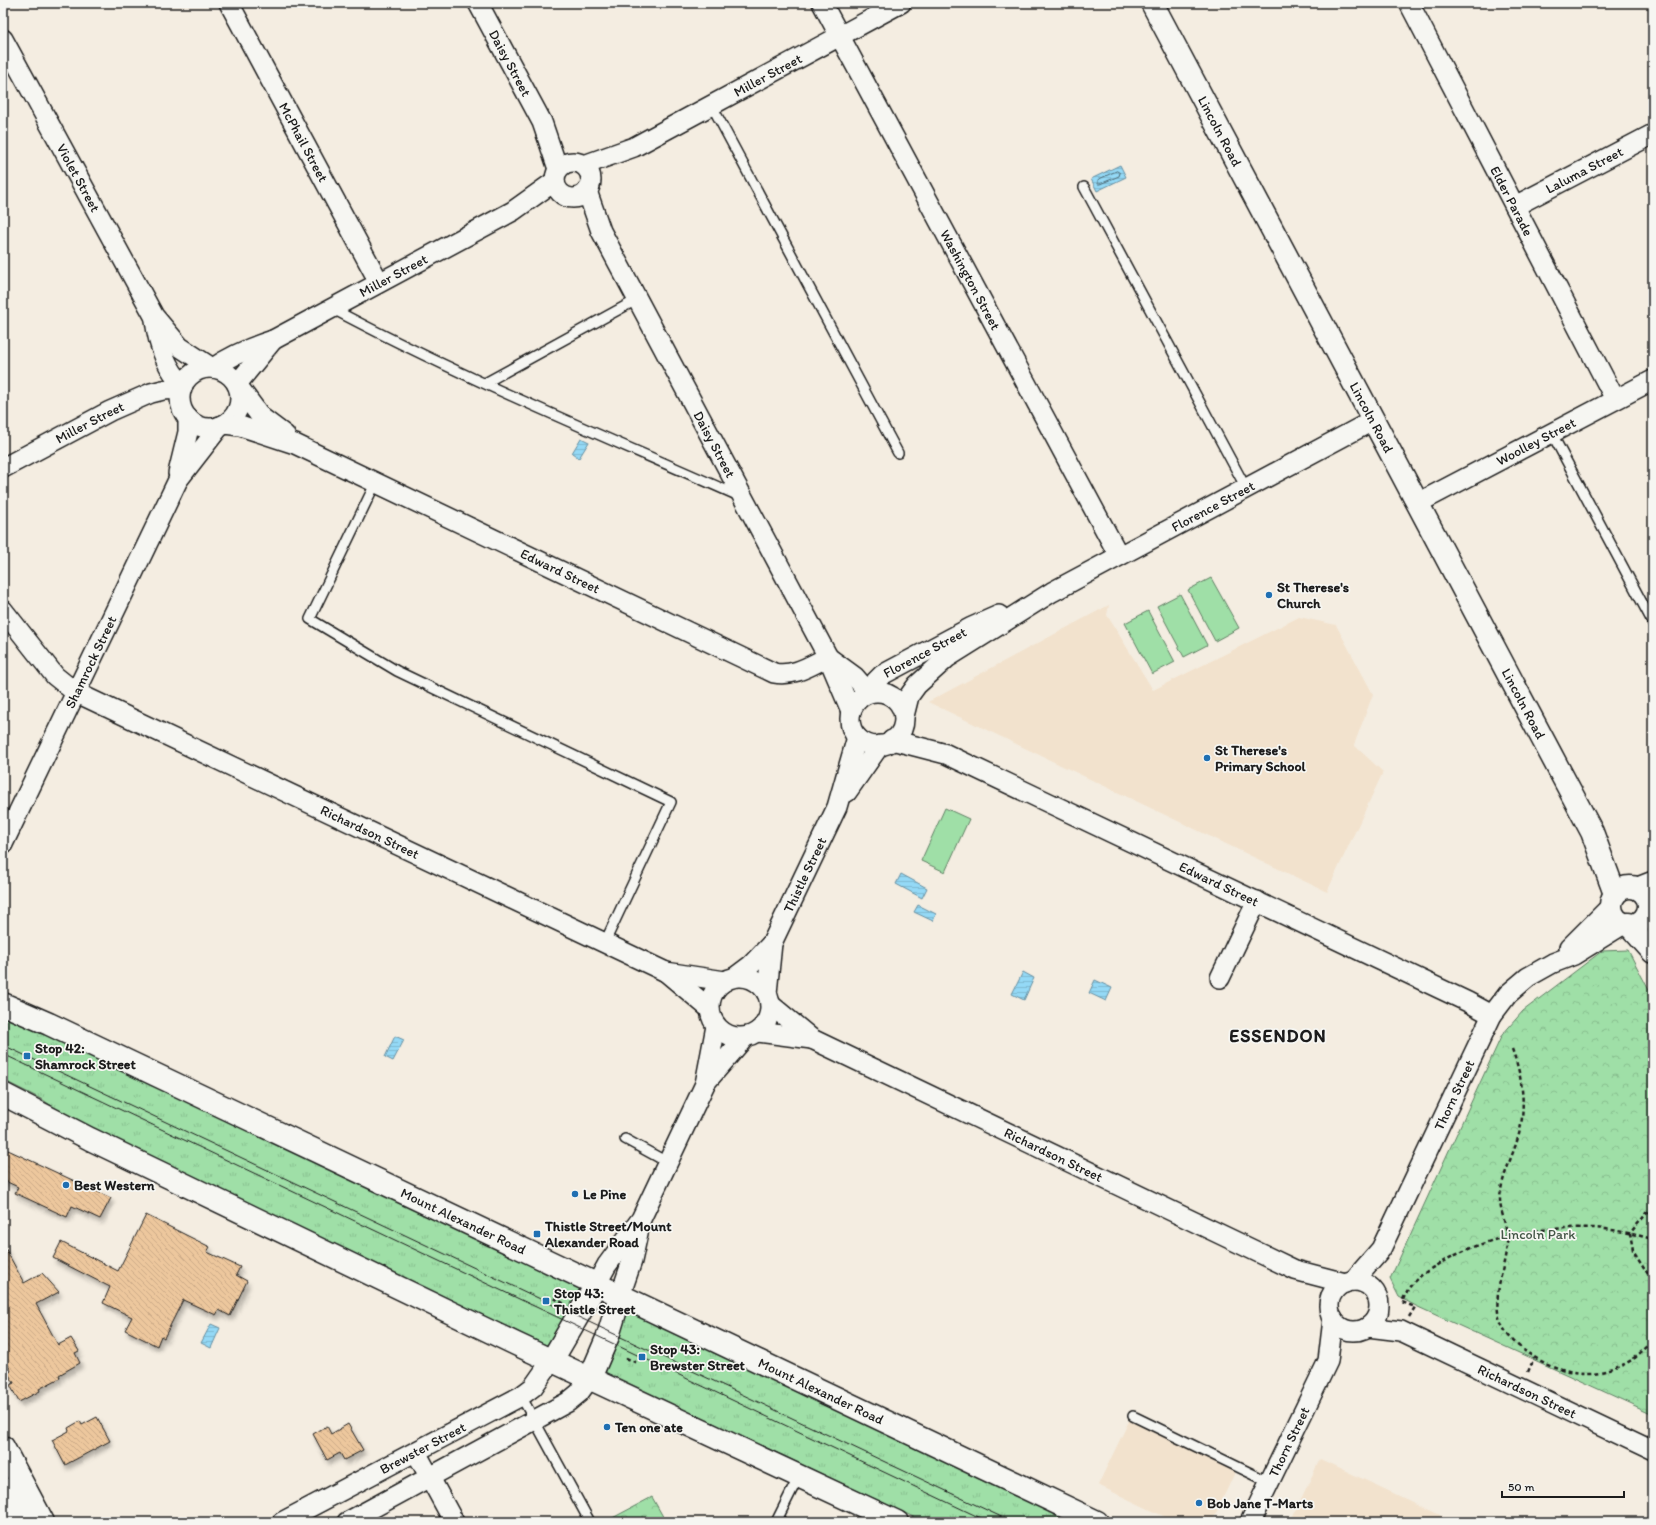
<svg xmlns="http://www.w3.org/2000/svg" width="1656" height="1525" viewBox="0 0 1656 1525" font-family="Itim,sans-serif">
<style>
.built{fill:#f2e2cd}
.grass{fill:url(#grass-tufts);stroke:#5e7e62}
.park{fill:url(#park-crowns);stroke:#5e7e62}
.pitch{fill:#9fdfa7;stroke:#5e7e62}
.water{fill:url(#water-rules);stroke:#648d9f}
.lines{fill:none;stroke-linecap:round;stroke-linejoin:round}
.shore{stroke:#4c6873;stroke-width:1}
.building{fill:url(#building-back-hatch);stroke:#1c1c1c;filter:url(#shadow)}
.service-casing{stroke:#1c1c1c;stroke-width:12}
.minor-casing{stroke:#1c1c1c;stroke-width:22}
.tertiary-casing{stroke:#1c1c1c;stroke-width:25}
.secondary-casing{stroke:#1c1c1c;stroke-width:25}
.primary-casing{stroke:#1c1c1c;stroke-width:25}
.path{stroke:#1c1c1c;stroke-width:2.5;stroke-dasharray:4 3;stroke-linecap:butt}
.service{stroke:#f6f6f2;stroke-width:9}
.minor{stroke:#f6f6f2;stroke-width:19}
.tertiary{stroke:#f6f6f2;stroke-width:22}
.secondary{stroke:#f6f6f2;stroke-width:22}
.primary{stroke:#f6f6f2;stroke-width:22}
.tram{stroke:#1c1c1c;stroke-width:1}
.poi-dot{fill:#1f6fb2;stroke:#f6f6f2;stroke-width:1.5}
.labels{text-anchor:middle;stroke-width:3.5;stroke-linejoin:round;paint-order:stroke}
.street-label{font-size:14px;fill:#1c1c1c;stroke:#f6f6f2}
.poi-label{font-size:14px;font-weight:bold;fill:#1c1c1c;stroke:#f6f6f2;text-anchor:start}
.park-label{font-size:14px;fill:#435646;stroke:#f6f6f2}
.district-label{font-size:18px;font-weight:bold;letter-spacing:1px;fill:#1c1c1c;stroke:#f6f6f2}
</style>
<defs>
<pattern id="grass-tufts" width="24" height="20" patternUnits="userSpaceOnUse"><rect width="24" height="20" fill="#9fdfa7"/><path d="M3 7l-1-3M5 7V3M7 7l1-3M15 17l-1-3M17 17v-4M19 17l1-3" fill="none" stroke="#88bf8f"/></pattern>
<pattern id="park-crowns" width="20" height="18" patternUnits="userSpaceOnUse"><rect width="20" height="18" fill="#9fdfa7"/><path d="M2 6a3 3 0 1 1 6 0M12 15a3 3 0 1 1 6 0" fill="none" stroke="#88bf8f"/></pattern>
<pattern id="water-rules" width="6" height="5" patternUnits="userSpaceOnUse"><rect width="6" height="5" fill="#94d9f6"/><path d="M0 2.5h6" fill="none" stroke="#7fbad2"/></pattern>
<pattern id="building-back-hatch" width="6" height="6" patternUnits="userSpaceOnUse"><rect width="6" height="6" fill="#edc79d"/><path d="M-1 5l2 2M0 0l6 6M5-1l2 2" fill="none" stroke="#cbaa87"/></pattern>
<filter id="shadow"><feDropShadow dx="2.5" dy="4.5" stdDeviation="2" flood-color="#0004"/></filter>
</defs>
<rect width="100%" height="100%" fill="#f4ede1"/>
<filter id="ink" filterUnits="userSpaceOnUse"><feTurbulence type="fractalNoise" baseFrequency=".025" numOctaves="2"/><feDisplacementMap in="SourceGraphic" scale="8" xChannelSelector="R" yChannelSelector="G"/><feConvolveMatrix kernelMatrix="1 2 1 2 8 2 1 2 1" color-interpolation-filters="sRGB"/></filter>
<g filter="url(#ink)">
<g class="built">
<polygon points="1109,605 1107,615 1153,690 1299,617 1336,625 1373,694 1354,745 1383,772 1327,892 928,702"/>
<polygon points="1131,1417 1237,1468 1212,1522 1176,1522 1098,1485"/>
<polygon points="1320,1459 1455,1522 1290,1522"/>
</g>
<g class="grass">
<polygon points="3,1015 15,1019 582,1288 548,1346 86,1129 43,1100 3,1080"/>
<polygon points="626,1308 1076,1522 924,1522 603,1371"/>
</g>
<g class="park">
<polygon points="1628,950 1653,998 1653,1414 1416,1306 1399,1297 1390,1279 1502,1035 1523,1011 1602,951"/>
<polygon points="652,1497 666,1522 605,1522"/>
</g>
<g class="pitch">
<polygon points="1211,578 1239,628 1215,641 1188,590"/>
<polygon points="1180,594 1207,645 1184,657 1157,606"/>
<polygon points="1148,611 1175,662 1152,674 1125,623"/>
<polygon points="945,808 969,819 945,872 921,861"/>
</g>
<g class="water">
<polygon points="1120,165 1126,177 1097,191 1091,179"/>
<polygon points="581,438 589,442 579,458 572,453"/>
<polygon points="901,874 927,888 922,898 896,884"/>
<polygon points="918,905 936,914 933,921 914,912"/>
<polygon points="1023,972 1034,978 1024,1000 1012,994"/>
<polygon points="1095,980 1112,988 1106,1001 1089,993"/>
<polygon points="395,1036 404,1040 393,1061 385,1057"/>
<polygon points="211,1324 220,1328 211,1348 201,1343"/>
</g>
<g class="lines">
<polygon class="shore" points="1117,171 1120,173 1119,176 1100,184 1098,184 1098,180"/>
</g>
<g class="building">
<polygon points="8,1150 111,1198 100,1219 72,1206 67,1217 15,1193 18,1187 3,1180 3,1160"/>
<polygon points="146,1215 210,1247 207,1252 240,1267 236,1275 247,1281 230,1316 219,1310 216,1315 183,1300 164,1338 161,1336 157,1346 125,1330 132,1317 103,1303 110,1287 53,1258 61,1242 118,1271"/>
<polygon points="3,1244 24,1283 42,1273 59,1292 36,1304 58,1345 71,1338 79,1351 75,1353 80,1363 59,1375 60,1378 39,1389 40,1391 19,1402 10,1385 14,1383 8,1373 11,1371 3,1357"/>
<polygon points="97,1417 110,1441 65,1465 52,1440 69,1431 68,1428 80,1421 82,1425"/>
<polygon points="348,1424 363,1450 344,1460 340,1453 327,1460 313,1434 327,1426 331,1434"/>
</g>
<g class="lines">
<defs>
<g id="service">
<polyline points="712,106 898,453"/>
<polyline points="1084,187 1246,488"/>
<path d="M331,308c133,71 273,128 410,189"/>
<polyline points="485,383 638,299"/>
<polyline points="1551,432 1653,623"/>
<polyline points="376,482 310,619 397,671 671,802 605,942"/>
<polyline points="625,1139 667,1162"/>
<polyline points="521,1396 590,1522"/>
<polyline points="1133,1416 1269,1482"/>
<polyline points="776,1522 799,1476"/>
</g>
<g id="minor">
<path id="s1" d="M229,3l150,279"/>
<path id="s2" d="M478,3l64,119 16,47"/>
<path id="s3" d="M822,3l297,553"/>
<path id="s4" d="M1409,3l206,396"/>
<path id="s5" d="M3,39l151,277 26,31 32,21"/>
<circle cx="573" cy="180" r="18"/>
<path id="s6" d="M584,165l50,-18 267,-144"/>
<path id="s7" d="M587,191l14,40 227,426 23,54"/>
<path id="s8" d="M1515,206l138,-72"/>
<path d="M155,320c3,24 11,48 28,65"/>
<path id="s9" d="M213,368c19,-13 38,-21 60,-28l240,-129 42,-30"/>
<circle cx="210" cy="398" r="30"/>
<polyline points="237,384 273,340"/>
<polyline points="238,386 261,417 285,435"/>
<path id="s10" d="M225,424l15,2 55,18 479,229c20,4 37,-8 54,-16"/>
<path id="s11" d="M3,468l107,-57 41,-18 12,-3 19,-1"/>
<polyline points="178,473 188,432 188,418"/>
<path id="s12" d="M1418,503l235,-123"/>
<path id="s13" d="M3,610l52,66 20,16 591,280 44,37"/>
<polyline points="829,658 855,677 869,693"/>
<path id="s14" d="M871,692l5,-11 6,-6 90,-48 27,-12"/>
<circle cx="877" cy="719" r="27"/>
<path id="s15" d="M904,716l5,-20 8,-11 30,-27 105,-66 322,-172"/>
<path id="s16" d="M892,740l54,14 522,248 24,13"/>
<polyline points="847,792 880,745"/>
<path id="s17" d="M3,844l175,-364 42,-54"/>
<polyline points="1635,888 1653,881"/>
<polyline points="1649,901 1653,897"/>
<polyline points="1569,948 1611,906"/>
<polyline points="666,972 725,981"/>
<circle cx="740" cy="1007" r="30"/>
<path id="s18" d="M735,977l16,-12 21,-22 65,-136 20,-70"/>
<polyline points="1220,978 1257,901"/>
<polyline points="767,993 772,943"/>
<path id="s19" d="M771,1005l41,34 483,231 50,13"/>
<polyline points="758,1032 812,1039"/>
<polyline points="706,1082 745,1037"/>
<path id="s20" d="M1353,1281l28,-32 111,-234 16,-21 20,-17 25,-14 21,-8 50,-31"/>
<circle cx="1354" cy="1306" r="25"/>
<polyline points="596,1285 607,1265 641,1219 705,1084 716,1026"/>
<polyline points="620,1296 632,1261 640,1224"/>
<path id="s21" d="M1368,1327l33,4 252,120"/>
<polyline points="416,1452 454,1522"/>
<path id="s22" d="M282,1522l239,-126 12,-9 19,-27"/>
<polyline points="347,1522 568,1402 579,1393 590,1378"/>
<path id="s23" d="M1250,1522l78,-161 5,-42"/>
</g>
<g id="tertiary">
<polyline points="3,1447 43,1522"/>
<polyline points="3,1489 20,1522"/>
</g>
<g id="secondary">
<path id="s24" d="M1152,3l440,829 23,62"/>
<circle cx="1630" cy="906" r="19"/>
<polyline points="1628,924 1653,952"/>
</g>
<g id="primary">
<path id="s25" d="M3,1004l46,20 1048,498"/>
<polyline points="3,1094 90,1139 516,1344 897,1522"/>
<polyline points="552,1360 596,1285"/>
<polyline points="590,1378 608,1336 620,1296"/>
</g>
</defs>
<use href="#service" class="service-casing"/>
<use href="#minor" class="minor-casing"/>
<use href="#tertiary" class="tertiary-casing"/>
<use href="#secondary" class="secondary-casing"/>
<use href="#primary" class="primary-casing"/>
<g class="path">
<path d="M1512,1049c11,29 15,61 5,92 -6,19 -16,37 -17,58 0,15 9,29 7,44 -2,23 -12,47 -9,69 4,35 58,62 89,61 25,0 50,-12 66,-32"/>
<polyline points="1653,1206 1630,1233 1633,1250 1653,1282"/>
<polyline points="554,1298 565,1304"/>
<path d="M1409,1317l6,-10 -13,-5c3,-7 6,-14 11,-19 8,-9 19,-15 29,-21 46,-26 99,-36 151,-34 20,1 40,6 60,11"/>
<polyline points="626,1358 637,1363"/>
<polyline points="1528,1372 1534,1358"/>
</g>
<use href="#service" class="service"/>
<use href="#minor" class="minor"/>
<use href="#tertiary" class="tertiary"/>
<use href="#secondary" class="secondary"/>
<use href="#primary" class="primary"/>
<g class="tram">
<polyline points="3,1045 1012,1522"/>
<polyline points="3,1054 989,1522"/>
</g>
</g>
</g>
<g class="poi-dot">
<circle cx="1269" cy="595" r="4"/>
<circle cx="1207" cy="758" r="4"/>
<rect x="23" y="1052" width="8" height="8" rx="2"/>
<circle cx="66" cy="1185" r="4"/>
<circle cx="575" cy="1194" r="4"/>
<rect x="533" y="1230" width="8" height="8" rx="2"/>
<rect x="542" y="1297" width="8" height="8" rx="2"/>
<rect x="638" y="1353" width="8" height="8" rx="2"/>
<circle cx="607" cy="1427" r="4"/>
<circle cx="1199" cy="1503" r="4"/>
</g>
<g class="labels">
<g class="street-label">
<text dy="5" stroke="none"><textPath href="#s2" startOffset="68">Daisy Street</textPath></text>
<text dy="5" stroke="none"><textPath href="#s6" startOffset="205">Miller Street</textPath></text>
<text dy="5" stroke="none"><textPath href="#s24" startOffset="145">Lincoln Road</textPath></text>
<text dy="5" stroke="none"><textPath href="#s1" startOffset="158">McPhail Street</textPath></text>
<text dy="5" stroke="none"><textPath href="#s8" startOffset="78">Laluma Street</textPath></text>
<text dy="5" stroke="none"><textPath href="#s5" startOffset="158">Violet Street</textPath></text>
<text dy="5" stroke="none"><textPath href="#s4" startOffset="223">Elder Parade</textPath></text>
<text dy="5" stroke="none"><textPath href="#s9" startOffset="203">Miller Street</textPath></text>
<text dy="5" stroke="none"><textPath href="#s3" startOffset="314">Washington Street</textPath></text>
<text dy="5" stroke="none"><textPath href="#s24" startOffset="469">Lincoln Road</textPath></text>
<text dy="5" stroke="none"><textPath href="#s11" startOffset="98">Miller Street</textPath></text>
<text dy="5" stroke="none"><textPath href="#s12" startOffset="133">Woolley Street</textPath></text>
<text dy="5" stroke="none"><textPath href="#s7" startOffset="284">Daisy Street</textPath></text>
<text dy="5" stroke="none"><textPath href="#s15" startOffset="381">Florence Street</textPath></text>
<text dy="5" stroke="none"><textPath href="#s10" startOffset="367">Edward Street</textPath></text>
<text dy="5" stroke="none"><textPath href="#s14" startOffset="69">Florence Street</textPath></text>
<text dy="5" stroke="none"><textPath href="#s17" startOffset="202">Shamrock Street</textPath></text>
<text dy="5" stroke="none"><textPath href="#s24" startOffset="793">Lincoln Road</textPath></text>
<text dy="5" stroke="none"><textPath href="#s13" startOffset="436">Richardson Street</textPath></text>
<text dy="5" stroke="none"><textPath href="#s18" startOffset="126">Thistle Street</textPath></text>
<text dy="5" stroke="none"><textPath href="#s16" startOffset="358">Edward Street</textPath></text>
<text dy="5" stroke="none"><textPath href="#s20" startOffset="213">Thorn Street</textPath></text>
<text dy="5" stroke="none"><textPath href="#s19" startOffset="321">Richardson Street</textPath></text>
<text dy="5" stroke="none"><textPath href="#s25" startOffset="509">Mount Alexander Road</textPath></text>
<text dy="5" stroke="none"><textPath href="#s25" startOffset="905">Mount Alexander Road</textPath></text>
<text dy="5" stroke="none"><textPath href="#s21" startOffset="173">Richardson Street</textPath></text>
<text dy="5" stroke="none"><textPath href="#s23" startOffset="89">Thorn Street</textPath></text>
<text dy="5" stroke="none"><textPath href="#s22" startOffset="159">Brewster Street</textPath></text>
</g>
<g class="poi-label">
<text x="1277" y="592">St Therese's<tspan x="1277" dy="16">Church</tspan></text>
<text x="1215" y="755">St Therese's<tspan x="1215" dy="16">Primary School</tspan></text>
<text x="35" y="1053">Stop 42:<tspan x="35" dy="16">Shamrock Street</tspan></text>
<text x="74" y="1190">Best Western</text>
<text x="583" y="1199">Le Pine</text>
<text x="545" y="1231">Thistle Street/Mount<tspan x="545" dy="16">Alexander Road</tspan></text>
<text x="554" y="1298">Stop 43:<tspan x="554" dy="16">Thistle Street</tspan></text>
<text x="650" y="1354">Stop 43:<tspan x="650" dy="16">Brewster Street</tspan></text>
<text x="615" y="1432">Ten one ate</text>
<text x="1207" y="1508">Bob Jane T-Marts</text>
</g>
<g class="park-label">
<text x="1538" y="1239">Lincoln Park</text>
</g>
<g class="district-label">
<text x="1278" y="1042">ESSENDON</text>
</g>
</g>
<rect width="1656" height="1525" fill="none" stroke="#f6f6f2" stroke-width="16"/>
<rect x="8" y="8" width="1640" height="1509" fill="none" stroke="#1c1c1c" stroke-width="1.5" filter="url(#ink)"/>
<path d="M1502 1491v6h122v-6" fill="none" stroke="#1c1c1c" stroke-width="2"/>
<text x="1508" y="1491" font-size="12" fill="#1c1c1c" stroke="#f6f6f2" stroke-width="3" paint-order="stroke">50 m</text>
</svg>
